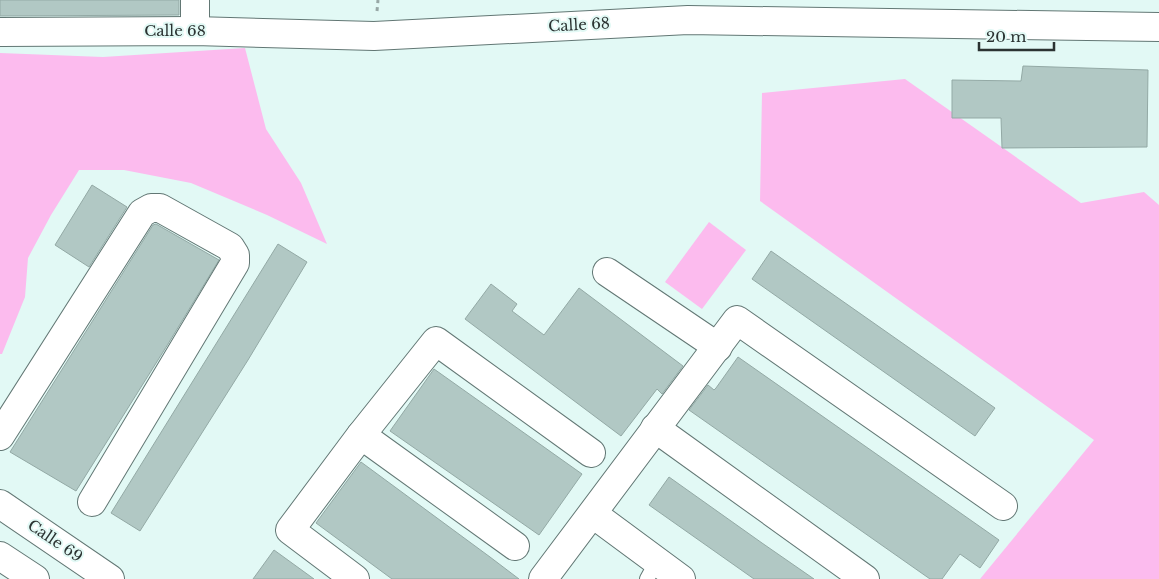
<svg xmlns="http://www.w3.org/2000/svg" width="1159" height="579" viewBox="0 0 1159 579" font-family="'Libre Baskerville',serif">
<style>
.green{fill:#fcbbee}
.building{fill:#b1c8c4;stroke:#93a9a5}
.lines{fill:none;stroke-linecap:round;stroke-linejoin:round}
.service-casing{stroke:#627774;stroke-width:16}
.minor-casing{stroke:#627774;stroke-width:30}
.path{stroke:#97a7a5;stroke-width:3;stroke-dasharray:4 4;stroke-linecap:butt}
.service{stroke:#fff;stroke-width:14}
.minor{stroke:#fff;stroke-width:28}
.labels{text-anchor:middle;stroke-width:4;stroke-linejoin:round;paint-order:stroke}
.street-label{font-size:15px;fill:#2b3332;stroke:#e2f9f5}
</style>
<rect width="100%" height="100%" fill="#e2f9f5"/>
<g class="green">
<polygon points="245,48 266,129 301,183 327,244 267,215 191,183 124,170 79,170 51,215 28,258 25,297 2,354 0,354 0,53 103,57"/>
<polygon points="905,79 1081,203 1144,192 1159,205 1159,579 980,579 1094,440 760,201 762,93"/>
<polygon points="709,222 746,250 702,309 665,282"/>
</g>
<g class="building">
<polygon points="0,0 179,0 179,15 0,16"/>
<polygon points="1023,66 1148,70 1147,147 1002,148 1001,118 952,118 952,80 1021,81"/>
<polygon points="92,185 127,207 89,267 55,245"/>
<polygon points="156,224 219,260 168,344 76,491 10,452 153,225"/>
<polygon points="278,244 307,262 248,360 140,531 111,513"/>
<polygon points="771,251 995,408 975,436 752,279"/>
<polygon points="491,284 517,304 512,311 544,335 579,288 683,366 662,394 657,389 621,436 465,319"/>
<polygon points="738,357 999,540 980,568 960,554 942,579 930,579 689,410 708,385 714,390 716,388"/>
<polygon points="434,369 582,474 539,535 390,431"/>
<polygon points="361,462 490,557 519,579 392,579 316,523"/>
<polygon points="669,477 762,543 814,579 754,579 649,505"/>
<polygon points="274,550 314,579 253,579"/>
</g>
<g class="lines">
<defs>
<polyline id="service" points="647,579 657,561"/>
<g id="minor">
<polyline points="195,31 195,0"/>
<polyline points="0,32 195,31 374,36 688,20 1159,27"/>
<polyline points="607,272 718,347"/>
<polyline points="655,428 865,579"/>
<polyline points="361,435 515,546"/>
<polyline points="0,436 142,213 151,208 160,208 230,247 235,255 235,263 92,502"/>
<polyline points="0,504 110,579"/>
<polyline points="593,514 681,579"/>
<polyline points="0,556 35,579"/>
<polyline points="355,579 290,530 361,435 436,341 591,453"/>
<polyline points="543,579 737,320 1003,506"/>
</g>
</defs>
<use href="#service" class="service-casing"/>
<use href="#minor" class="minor-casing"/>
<polyline class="path" points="377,11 378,0"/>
<use href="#service" class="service"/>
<use href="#minor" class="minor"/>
</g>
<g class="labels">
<g class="street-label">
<text transform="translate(579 25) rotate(-3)" y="5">Calle 68</text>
<text x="175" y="36">Calle 68</text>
<text transform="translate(55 541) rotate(34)" y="5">Calle 69</text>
</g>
</g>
<path d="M979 42v8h75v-8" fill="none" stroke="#2b3332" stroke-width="2.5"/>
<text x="986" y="42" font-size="15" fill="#2b3332" stroke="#e2f9f5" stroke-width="4" paint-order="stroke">20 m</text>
</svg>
